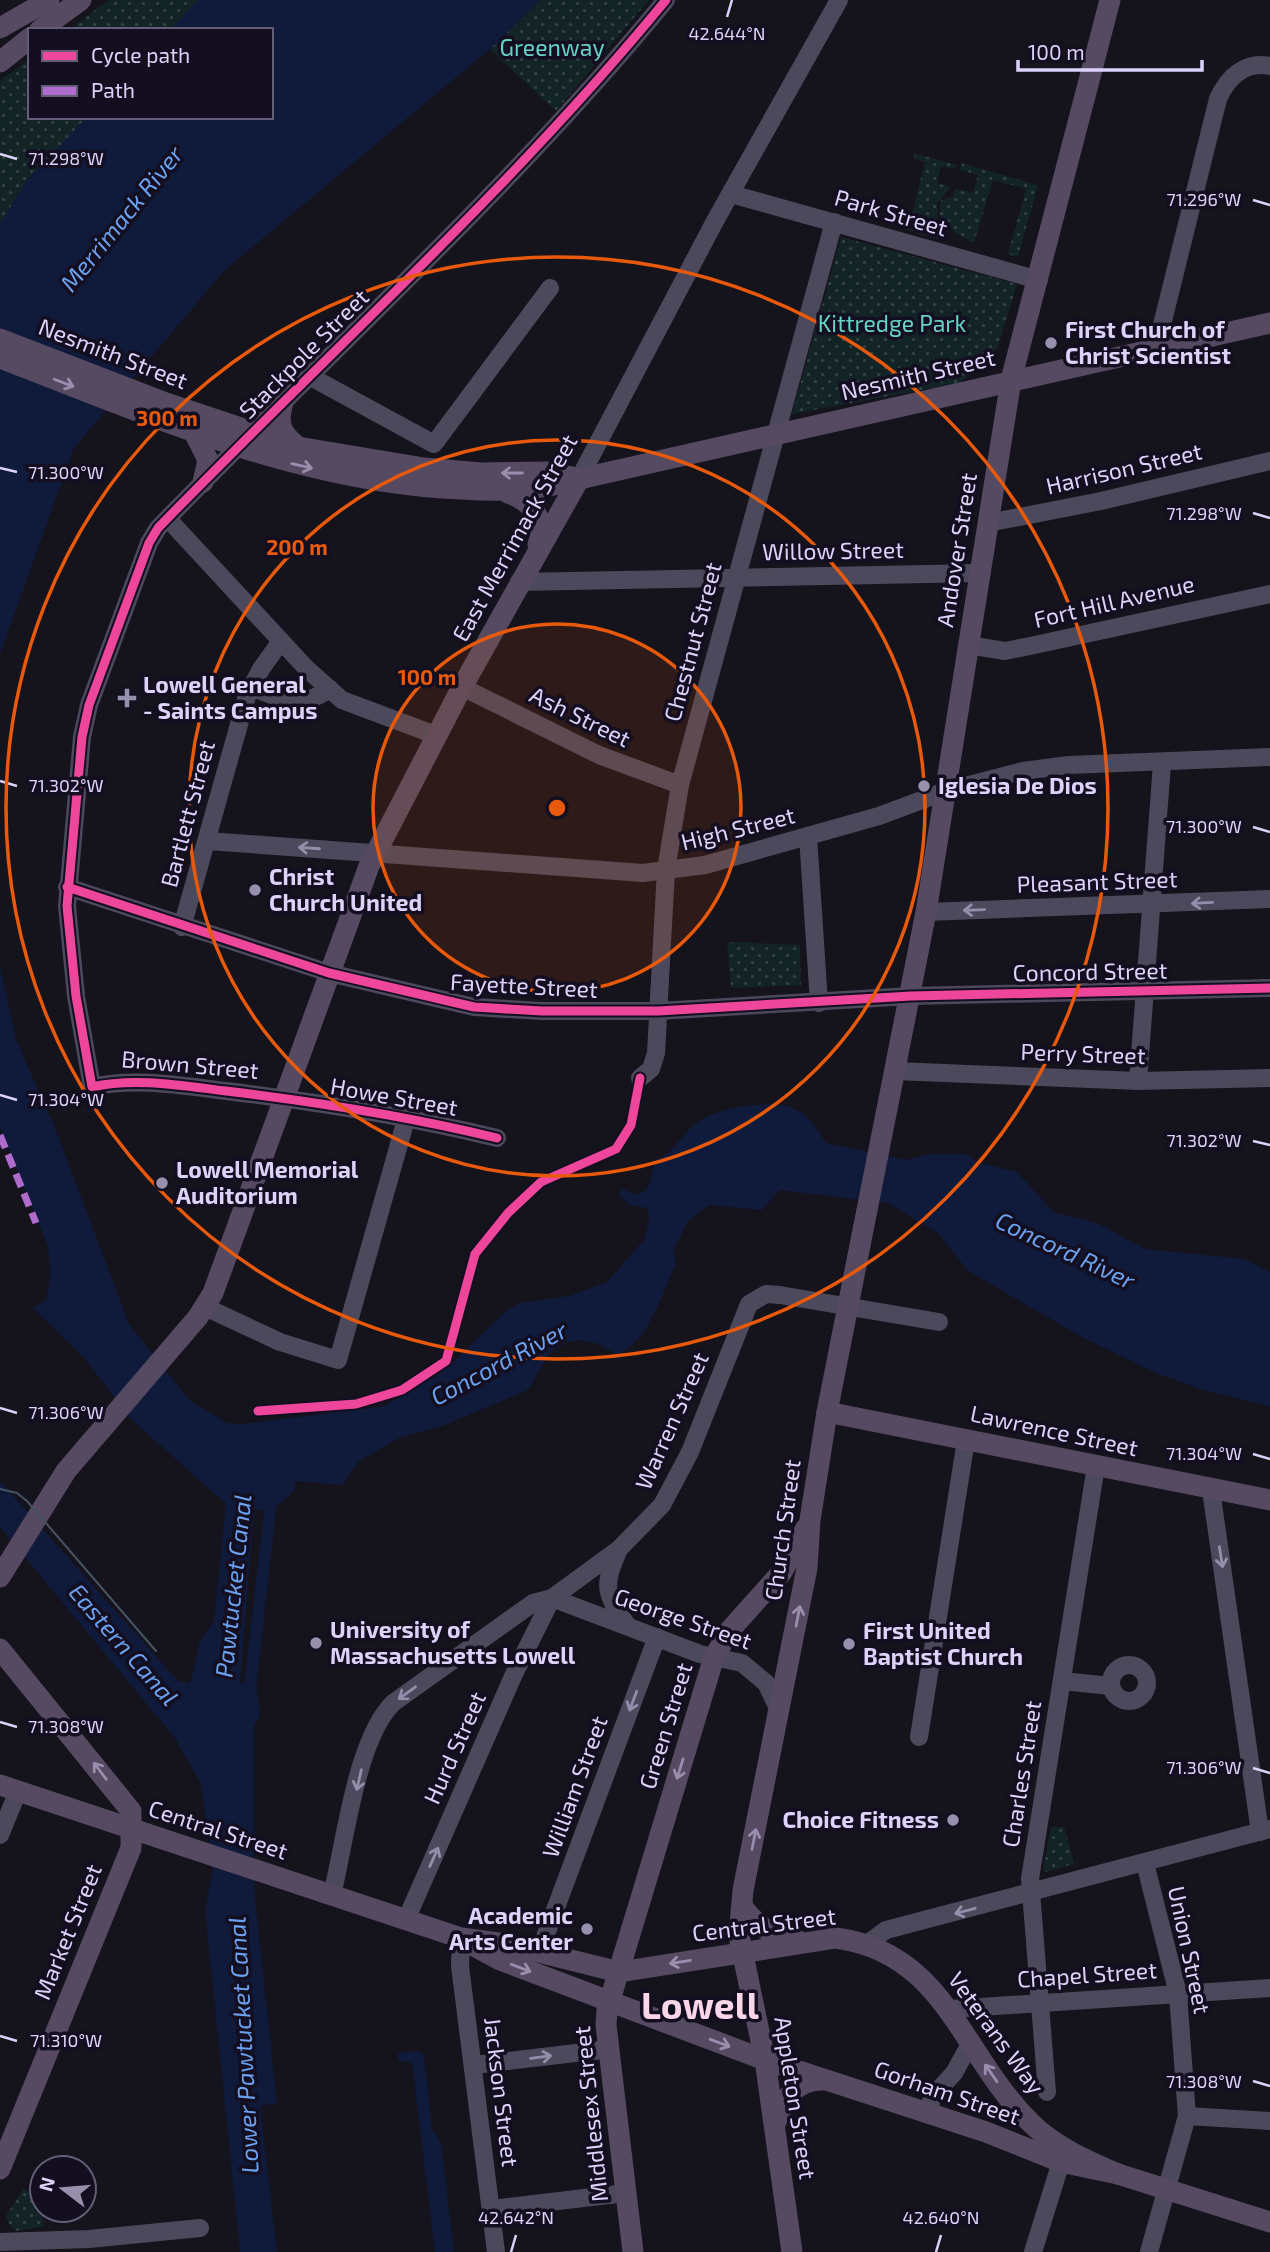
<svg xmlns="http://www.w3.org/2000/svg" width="1270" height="2252" viewBox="0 0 1270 2252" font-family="'Exo 2',sans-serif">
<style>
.grass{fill:url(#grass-dots)}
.water{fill:#101b3b}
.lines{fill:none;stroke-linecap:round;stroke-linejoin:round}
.canal{stroke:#101b3b;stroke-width:12}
.minor{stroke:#4c495c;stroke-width:18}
.major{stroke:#554a61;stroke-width:21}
.tram{stroke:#465464;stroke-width:2}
.quiet{stroke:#b06ccc;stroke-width:7;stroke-dasharray:14 7;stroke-linecap:butt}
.cycleway-casing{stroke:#140f20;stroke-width:13}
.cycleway{stroke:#ed469a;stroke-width:9}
.oneway{stroke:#998eae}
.oneway2{stroke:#948eab}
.ticks{fill:none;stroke:#ddd3fa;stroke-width:2.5}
.ring{fill:none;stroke:#e8590c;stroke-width:3.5}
.poi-dot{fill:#9790ac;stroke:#140f20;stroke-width:2.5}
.labels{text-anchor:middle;stroke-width:7;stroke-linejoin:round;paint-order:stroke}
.park-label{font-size:23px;fill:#67d3c6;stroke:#140f20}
.street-label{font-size:23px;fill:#ddd3fa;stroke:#140f20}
.poi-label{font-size:23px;font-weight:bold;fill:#ddd3fa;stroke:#140f20;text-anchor:start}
.water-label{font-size:24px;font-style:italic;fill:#6ca1f0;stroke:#140f20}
.town-label{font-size:37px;font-weight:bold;fill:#fbd5e8;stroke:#140f20}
.ticks-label{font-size:18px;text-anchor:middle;fill:#ddd3fa;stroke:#140f20;stroke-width:7;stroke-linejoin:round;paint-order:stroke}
.centre{fill:#e8590c;stroke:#140f20;stroke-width:3.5}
.ring-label{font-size:21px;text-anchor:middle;font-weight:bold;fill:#e8590c;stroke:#140f20;stroke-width:7;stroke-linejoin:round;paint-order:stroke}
</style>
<defs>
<pattern id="grass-dots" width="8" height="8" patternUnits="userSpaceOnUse" patternTransform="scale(1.75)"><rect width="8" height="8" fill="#132427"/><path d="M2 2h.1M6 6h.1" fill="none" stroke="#354347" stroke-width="1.8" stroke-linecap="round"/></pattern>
</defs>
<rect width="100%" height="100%" fill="#15131c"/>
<g class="grass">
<polygon points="109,0 219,0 186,30 69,30"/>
<polygon points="541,0 649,0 556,111 490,49"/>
<polygon points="30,59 30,117 100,117 0,244 0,80"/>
<polygon points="913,153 957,165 956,169 941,166 937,183 951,187 937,203 938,218 926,225 909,226 925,162 915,159"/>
<polygon points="962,163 1038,185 1018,257 1008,254 1026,189 993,180 974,243 956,233 940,215 940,201 953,196 955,188 973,193 978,175 960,170"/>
<polygon points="940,219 943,223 938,239 903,229 924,228"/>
<polygon points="841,237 1017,284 998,347 982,365 959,383 792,414"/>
<polygon points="727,942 800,945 801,985 731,988"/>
<polygon points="1051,1827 1064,1827 1074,1864 1046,1872 1043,1870"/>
<polygon points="23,2189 38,2195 44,2226 17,2231 9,2225 6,2216"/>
</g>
<g class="water">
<polygon points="198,0 541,0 490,49 225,270 74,448 0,654 0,224 26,181 87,117 271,117 271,30 170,30"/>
<path d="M0,966l16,74 39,88 74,196 60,76 38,23 14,1 144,-18 63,-39 58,-56 13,-8 50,-7 38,-14 37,-42 6,-23 -3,-9 -17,-3 -11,-10 3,-7 12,7 13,-5 9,-30c15,-5 26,-25 39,-36 21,-17 80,-27 104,-13 12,7 20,21 27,32l80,17 22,-6h37l15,9 37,9 37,40 43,11 48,26 99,10 26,13v134l-67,-16 -47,-17 -74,-36 -114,-66 -30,-38 -50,-30 -108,-13 -18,20 -53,-5 -21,16 -15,31 3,11c-14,30 -27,79 -59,92l-18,-11 -17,-4 -15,2 -17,10 -22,38 -83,35 -46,13 -41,24 -15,23 -48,-4 -1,10 -21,19h-19l-14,172 17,2c-2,17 10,25 -3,42v163l23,214 -17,3 17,146h-37l-35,-342 8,-41 -12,-85 -26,-46 -175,-211v-46l178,200 11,2 3,-5 7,-35 15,-22 12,-117 -94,-84 -48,-62 -51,-50 13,-8 5,-26 -3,-27 -48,-120z"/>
<polygon points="416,2051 424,2054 432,2129 441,2142 454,2252 435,2252 412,2063 398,2060 398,2053"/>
</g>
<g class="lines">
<polyline class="canal" points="244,1696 250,1688 272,1493"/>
<g class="minor">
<polyline points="731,194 1039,280"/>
<path d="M1156,349l62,-250c10,-22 27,-38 52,-33"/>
<polyline points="311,377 434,444 550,288"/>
<polyline points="579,479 715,221 839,0"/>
<polyline points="168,519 307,669 342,700 438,736"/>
<polyline points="988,523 1101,501 1270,461"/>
<polyline points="519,582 979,573"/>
<polyline points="968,645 1005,651 1030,646 1270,594"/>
<path d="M250,687c36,12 46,24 80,2"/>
<polyline points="462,687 599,755 680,785"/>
<polyline points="808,836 819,1003"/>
<polyline points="208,841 643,873 705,865 879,816 946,791 1023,771 1069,765 1270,757"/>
<polyline points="67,887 329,973 474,1007 542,1011 658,1011 911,996 1270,988"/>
<polyline points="926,912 1270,899"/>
<polyline points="182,927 247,696 261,669 281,641"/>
<polyline points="895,1071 1138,1081 1270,1078"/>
<polyline points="640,1078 651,1069 656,1053 666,870 680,785 834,222"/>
<polyline points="1138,1081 1162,764"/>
<path d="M497,1138c-90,-22 -179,-36 -271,-47 -42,-5 -91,-14 -134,-4l-16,-91 -9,-90 15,-169 7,-32 60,-162 9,-15c170,-175 353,-339 508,-528"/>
<polyline points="205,1307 280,1342 338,1360 407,1116"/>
<polyline points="1211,1490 1260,1832"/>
<path d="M619,1549c-16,37 -15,43 8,76"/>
<polyline points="552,1598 700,1654 742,1663 766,1683 778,1708"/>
<circle cx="1129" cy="1683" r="18"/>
<polyline points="1062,1681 1111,1686"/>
<polyline points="919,1737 966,1440"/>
<polyline points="0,1835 18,1791"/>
<polyline points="1145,1863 1178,1994 1187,2116 1149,2252"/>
<path d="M332,1895c13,-52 24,-155 61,-192l140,-100 19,-5 67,-49 43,-44 28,-53 59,-148 17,-10 14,1 159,27"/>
<polyline points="406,1920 514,1674 552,1598"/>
<polyline points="461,1938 460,1966 496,2252"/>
<polyline points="867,1944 886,1930 1270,1829"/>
<polyline points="539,1953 657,1637"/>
<polyline points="950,2009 1270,1988"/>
<polyline points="474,2065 609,2049"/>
<polyline points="1047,2092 1030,1879 1096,1466"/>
<polyline points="929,2113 932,2097 954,2073 970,2044"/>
<polyline points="1187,2116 1270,2121"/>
<polyline points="491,2209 626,2193"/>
<polyline points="0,2242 89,2239 200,2228"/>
<polyline points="1033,2252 1061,2162"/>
</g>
<g class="major">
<polyline points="0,28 49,0"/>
<polyline points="40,30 81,0"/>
<polyline points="0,62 30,38"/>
<polyline points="0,339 166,403 298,447 424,468 481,473 547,472 577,478"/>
<path d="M0,358c144,55 287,119 442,130 53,3 85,6 137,-9l691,-156"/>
<path d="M283,402c-6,21 -3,31 14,44"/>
<polyline points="194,432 208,460 203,482"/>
<path d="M508,493c23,8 39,26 30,52"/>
<polyline points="827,1412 1270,1500"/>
<polyline points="0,1577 66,1471 198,1317 213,1293 369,866 462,687 579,479"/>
<polyline points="0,1649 131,1811 131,1848 0,2169"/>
<path d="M0,1785l461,153 45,6 113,28 217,-34c110,15 125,117 195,185 24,24 57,38 87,51"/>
<path d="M742,1906c15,21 29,29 55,34"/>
<polyline points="465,1941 500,1960 765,2060 986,2132 1061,2162 1118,2174 1270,2222"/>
<path d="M775,2124c9,-25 20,-45 49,-44"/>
<polyline points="633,2252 606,2025 607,2010 714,1657 730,1630 782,1572 806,1528"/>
<polyline points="792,2252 765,2060 739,1936 743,1890 807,1568 810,1520 827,1412 926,912 1011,380 1110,0"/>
</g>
<polyline class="tram" points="0,1489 17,1493 27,1501 156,1651"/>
<polyline class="quiet" points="0,1135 36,1223"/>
<defs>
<g id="cycleway">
<polyline points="67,887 329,973 474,1007 542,1011 658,1011 911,996 1270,988"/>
<path d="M497,1138c-90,-22 -179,-36 -271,-47 -42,-5 -91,-14 -134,-4l-16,-91 -9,-90 15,-169 7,-32 60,-162 9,-15c170,-175 353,-339 508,-528"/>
<polyline points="258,1411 356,1404 402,1390 446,1361 475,1254 508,1213 541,1182 616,1149 631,1125 640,1078"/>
</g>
</defs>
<use href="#cycleway" class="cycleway-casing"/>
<use href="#cycleway" class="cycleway"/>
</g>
<defs><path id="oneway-shaft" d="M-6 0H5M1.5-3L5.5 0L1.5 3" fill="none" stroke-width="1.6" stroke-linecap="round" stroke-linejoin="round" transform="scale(1.75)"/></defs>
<g class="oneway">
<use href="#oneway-shaft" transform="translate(64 383) rotate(21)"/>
<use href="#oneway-shaft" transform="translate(302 466) rotate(13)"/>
<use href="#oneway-shaft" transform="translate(512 473) rotate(180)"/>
<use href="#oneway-shaft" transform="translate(798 1616) rotate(-79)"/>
<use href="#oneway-shaft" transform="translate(680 1769) rotate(107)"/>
<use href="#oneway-shaft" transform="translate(100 1771) rotate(-127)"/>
<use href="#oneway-shaft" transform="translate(754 1839) rotate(-79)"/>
<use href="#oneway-shaft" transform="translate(680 1962) rotate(171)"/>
<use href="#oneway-shaft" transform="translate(521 1968) rotate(21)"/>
<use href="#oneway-shaft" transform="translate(720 2043) rotate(20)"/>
<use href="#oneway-shaft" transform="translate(991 2073) rotate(-125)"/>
</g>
<g class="oneway2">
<use href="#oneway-shaft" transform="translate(309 848) rotate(-176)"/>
<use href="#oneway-shaft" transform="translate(1202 903) rotate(177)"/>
<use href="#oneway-shaft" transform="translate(974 910) rotate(178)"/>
<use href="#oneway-shaft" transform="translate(1221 1557) rotate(81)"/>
<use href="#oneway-shaft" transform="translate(407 1693) rotate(144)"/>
<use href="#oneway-shaft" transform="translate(633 1701) rotate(111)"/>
<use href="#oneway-shaft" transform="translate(359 1780) rotate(103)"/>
<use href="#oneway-shaft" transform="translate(434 1857) rotate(-66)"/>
<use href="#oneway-shaft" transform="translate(965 1911) rotate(165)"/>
<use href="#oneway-shaft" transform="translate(541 2057) rotate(-7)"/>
</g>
<path class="ticks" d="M727,17l5,-17M0,154l17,5M1253,200l17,5M0,468l17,4M1253,513l17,5M0,781l17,5M1253,827l17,5M0,1095l17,5M1253,1141l17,4M0,1408l17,5M1253,1454l17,5M0,1722l17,5M1253,1768l17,5M0,2036l17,5M1253,2081l17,5M511,2252l5,-17M936,2252l5,-17"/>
<circle cx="557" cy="808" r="184" fill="#e8590c" fill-opacity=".12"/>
<g class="ring">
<circle cx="557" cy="808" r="184"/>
<circle cx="557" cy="808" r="368"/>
<circle cx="557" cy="808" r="551"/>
</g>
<g class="poi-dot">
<circle cx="1051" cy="343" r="7"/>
<path d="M123.5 687.5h7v7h7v7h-7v7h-7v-7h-7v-7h7z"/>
<circle cx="924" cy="786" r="7"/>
<circle cx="255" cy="890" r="7"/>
<circle cx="162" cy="1183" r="7"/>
<circle cx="316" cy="1643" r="7"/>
<circle cx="849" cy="1644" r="7"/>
<circle cx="953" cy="1820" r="7"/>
<circle cx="587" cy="1929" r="7"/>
</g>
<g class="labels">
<g class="park-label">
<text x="552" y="56">Greenway</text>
<text x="892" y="332">Kittredge Park</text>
</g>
<g class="street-label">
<text transform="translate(891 213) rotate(16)" y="8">Park Street</text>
<text transform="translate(113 354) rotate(21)" y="8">Nesmith Street</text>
<text transform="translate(304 354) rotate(-45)" y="8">Stackpole Street</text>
<text transform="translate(918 375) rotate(-13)" y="8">Nesmith Street</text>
<text transform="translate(1124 469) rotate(-13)" y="8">Harrison Street</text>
<text transform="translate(515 538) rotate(-61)" y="8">East Merrimack Street</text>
<text transform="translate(957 550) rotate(-81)" y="8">Andover Street</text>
<text transform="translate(833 551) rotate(-1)" y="8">Willow Street</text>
<text transform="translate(1114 602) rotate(-13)" y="8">Fort Hill Avenue</text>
<text transform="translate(693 642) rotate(-75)" y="8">Chestnut Street</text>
<text transform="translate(580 717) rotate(26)" y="8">Ash Street</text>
<text transform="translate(188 814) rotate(-75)" y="8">Bartlett Street</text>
<text transform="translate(738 829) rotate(-14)" y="8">High Street</text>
<text transform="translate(1097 882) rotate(-2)" y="8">Pleasant Street</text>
<text transform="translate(1090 972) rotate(-1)" y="8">Concord Street</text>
<text transform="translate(524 986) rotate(3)" y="8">Fayette Street</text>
<text transform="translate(1083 1054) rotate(2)" y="8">Perry Street</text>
<text transform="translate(190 1065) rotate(5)" y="8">Brown Street</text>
<text transform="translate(394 1097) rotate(10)" y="8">Howe Street</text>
<text transform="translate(672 1421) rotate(-66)" y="8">Warren Street</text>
<text transform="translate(1054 1431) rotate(12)" y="8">Lawrence Street</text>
<text transform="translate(783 1530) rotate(-82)" y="8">Church Street</text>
<text transform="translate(683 1619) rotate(19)" y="8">George Street</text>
<text transform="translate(666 1726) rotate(-73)" y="8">Green Street</text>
<text transform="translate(455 1748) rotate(-66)" y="8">Hurd Street</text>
<text transform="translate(1022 1774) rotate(-81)" y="8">Charles Street</text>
<text transform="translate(575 1787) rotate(-70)" y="8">William Street</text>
<text transform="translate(218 1830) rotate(18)" y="8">Central Street</text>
<text transform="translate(764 1925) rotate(-7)" y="8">Central Street</text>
<text transform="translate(68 1932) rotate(-68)" y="8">Market Street</text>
<text transform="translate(1189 1950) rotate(78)" y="8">Union Street</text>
<text transform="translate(1087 1975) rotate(-4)" y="8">Chapel Street</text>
<text transform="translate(996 2033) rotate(54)" y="8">Veterans Way</text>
<text transform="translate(501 2092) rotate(83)" y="8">Jackson Street</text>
<text transform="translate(947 2093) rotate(19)" y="8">Gorham Street</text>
<text transform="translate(795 2098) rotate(81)" y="8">Appleton Street</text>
<text transform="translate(591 2114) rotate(-96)" y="8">Middlesex Street</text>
</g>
<g class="poi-label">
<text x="1065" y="338">First Church of<tspan x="1065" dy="26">Christ Scientist</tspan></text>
<text x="143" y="693">Lowell General<tspan x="143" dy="26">- Saints Campus</tspan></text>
<text x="938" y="794">Iglesia De Dios</text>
<text x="269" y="885">Christ<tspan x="269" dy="26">Church United</tspan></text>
<text x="176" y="1178">Lowell Memorial<tspan x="176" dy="26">Auditorium</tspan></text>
<text x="330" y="1638">University of<tspan x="330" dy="26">Massachusetts Lowell</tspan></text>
<text x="863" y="1639">First United<tspan x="863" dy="26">Baptist Church</tspan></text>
<text x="939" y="1828" text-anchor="end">Choice Fitness</text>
<text x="573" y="1924" text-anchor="end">Academic<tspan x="573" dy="26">Arts Center</tspan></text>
</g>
<g class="water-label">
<text transform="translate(122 219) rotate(-51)" y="8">Merrimack River</text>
<text transform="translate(1065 1251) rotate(25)" y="8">Concord River</text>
<text transform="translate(499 1364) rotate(-28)" y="8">Concord River</text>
<text transform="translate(234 1586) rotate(-84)" y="8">Pawtucket Canal</text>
<text transform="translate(123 1645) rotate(49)" y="8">Eastern Canal</text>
<text transform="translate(244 2045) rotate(-93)" y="8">Lower Pawtucket Canal</text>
</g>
<g class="town-label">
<text x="700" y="2019">Lowell</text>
</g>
</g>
<g class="ticks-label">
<text x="727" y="40">42.644°N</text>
<text x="66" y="165">71.298°W</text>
<text x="1204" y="206">71.296°W</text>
<text x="66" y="479">71.300°W</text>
<text x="1204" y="520">71.298°W</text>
<text x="66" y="792">71.302°W</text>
<text x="1204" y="833">71.300°W</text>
<text x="66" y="1106">71.304°W</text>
<text x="1204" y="1147">71.302°W</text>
<text x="66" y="1419">71.306°W</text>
<text x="1204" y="1460">71.304°W</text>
<text x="66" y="1733">71.308°W</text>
<text x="1204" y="1774">71.306°W</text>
<text x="66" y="2047">71.310°W</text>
<text x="1204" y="2088">71.308°W</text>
<text x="516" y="2224">42.642°N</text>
<text x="941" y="2224">42.640°N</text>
</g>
<circle cx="557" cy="808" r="10" class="centre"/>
<g class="ring-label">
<text x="167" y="426">300 m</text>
<text x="297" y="555">200 m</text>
<text x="427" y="685">100 m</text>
</g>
<rect x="28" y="28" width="245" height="91" fill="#140f20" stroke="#645d77" stroke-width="2"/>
<rect x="42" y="51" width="35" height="10" fill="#ed469a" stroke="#645d77" stroke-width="2"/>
<text x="91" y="63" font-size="21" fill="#ddd3fa">Cycle path</text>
<rect x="42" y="86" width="35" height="10" fill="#b06ccc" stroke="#645d77" stroke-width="2"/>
<text x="91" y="98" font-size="21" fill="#ddd3fa">Path</text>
<g transform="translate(63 2189) rotate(286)"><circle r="33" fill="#140f20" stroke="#645d77" stroke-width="2"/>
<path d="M0-5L12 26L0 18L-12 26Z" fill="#9790ac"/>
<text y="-10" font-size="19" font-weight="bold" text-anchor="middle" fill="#ddd3fa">N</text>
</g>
<path d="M1018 60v10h184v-10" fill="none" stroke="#ddd3fa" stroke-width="3.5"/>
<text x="1028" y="60" font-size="21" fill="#ddd3fa" stroke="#140f20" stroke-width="5" paint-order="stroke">100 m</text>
</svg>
